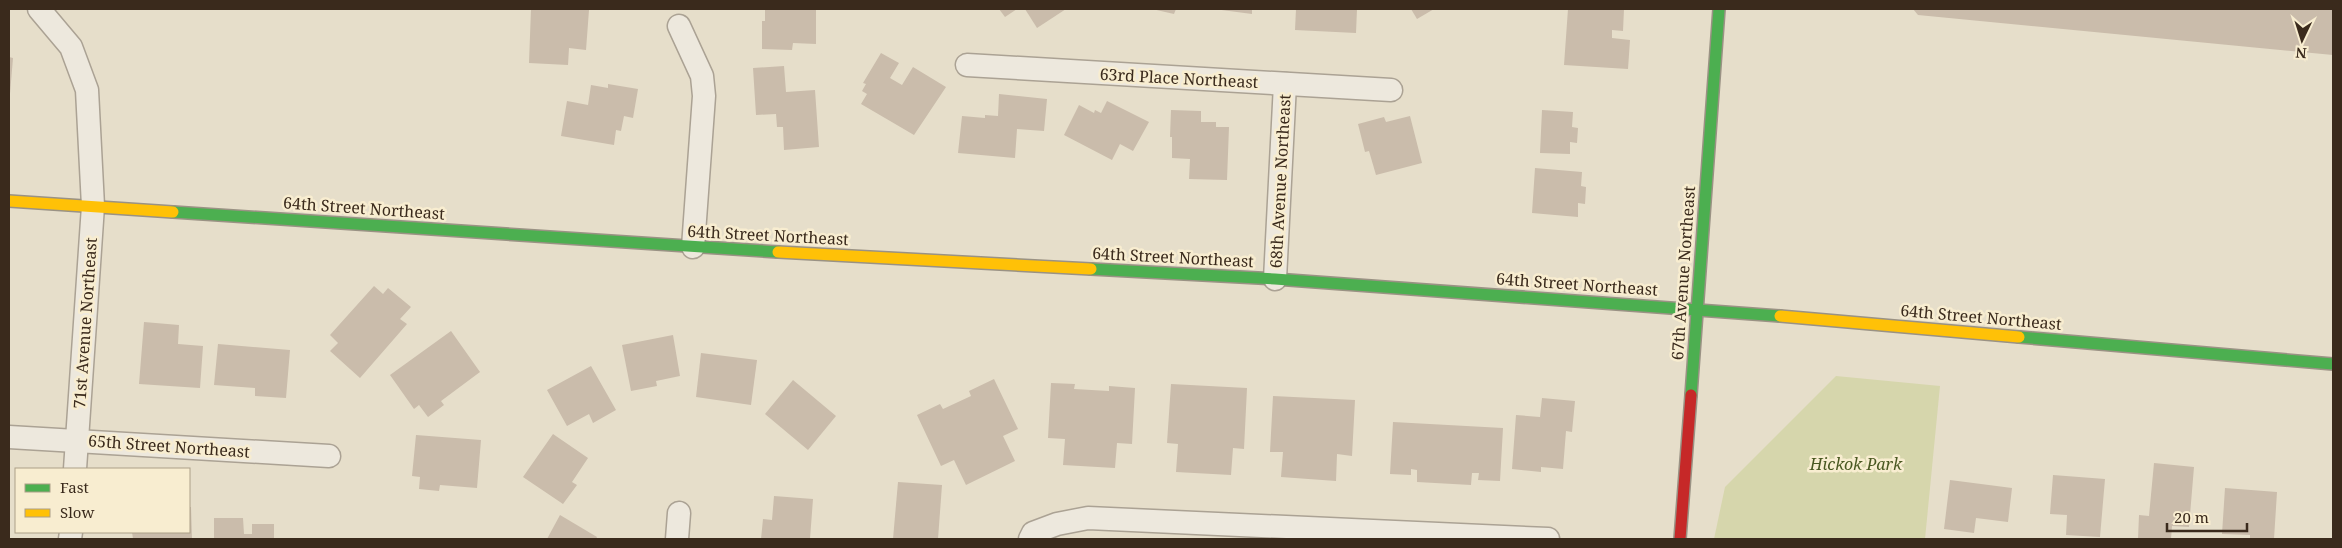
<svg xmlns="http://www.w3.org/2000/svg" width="2342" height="548" viewBox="0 0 2342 548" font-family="'Noto Serif',serif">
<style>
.green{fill:#d6d6ac}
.building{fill:#cabcab}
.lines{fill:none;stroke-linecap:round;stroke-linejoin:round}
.street-casing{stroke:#aba294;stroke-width:25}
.fast-casing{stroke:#9a9284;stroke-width:14}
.slow-casing{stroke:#9a9284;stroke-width:14}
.jam-casing{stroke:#9a9284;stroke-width:14}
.street{stroke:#ede8dd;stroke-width:22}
.fast{stroke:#4caf50;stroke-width:11}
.slow{stroke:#ffc107;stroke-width:11}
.jam{stroke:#c62828;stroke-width:11}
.labels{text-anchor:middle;stroke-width:5;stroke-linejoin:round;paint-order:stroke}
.street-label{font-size:16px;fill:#3a2a1c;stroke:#f8edd0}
.park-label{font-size:16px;font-style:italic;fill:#495821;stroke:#f8edd0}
</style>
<rect width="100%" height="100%" fill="#e6deca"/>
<polygon class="green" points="1836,376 1940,386 1925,539 1714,539 1725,487"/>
<g class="building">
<polygon points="531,9 589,10 586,50 569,48 568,65 529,63"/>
<polygon points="765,9 816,9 816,44 793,43 792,50 762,49 762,21 765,21"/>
<polygon points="999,9 1017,9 1005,17"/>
<polygon points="1025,9 1066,9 1037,28"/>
<polygon points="1152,9 1176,9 1174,14"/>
<polygon points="1214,9 1252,9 1252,14"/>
<polygon points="1296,9 1357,9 1356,33 1295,30"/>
<polygon points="1411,9 1434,9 1417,19"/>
<polygon points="1568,9 1624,9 1623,31 1612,30 1612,38 1630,40 1628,69 1564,65"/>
<polygon points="1913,9 2333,9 2333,55 1918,15"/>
<polygon points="881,53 899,63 890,78 902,85 913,67 946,87 914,135 861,104 867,94 862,91 866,84 863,83"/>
<polygon points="9,57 13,58 10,94 9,93"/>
<polygon points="784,66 786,92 815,90 819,147 784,150 783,127 777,127 776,114 756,115 753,68"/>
<polygon points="608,84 638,89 633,118 624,116 621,131 616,130 614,145 561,136 567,101 588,105 591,85 608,88"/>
<polygon points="999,94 1047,99 1044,131 1017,129 1015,158 958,153 962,116 985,118 985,115 998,116"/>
<polygon points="1107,101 1149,122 1133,151 1120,144 1112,160 1064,135 1079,105 1094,113 1095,110 1101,113"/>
<polygon points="1171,110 1201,111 1201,122 1216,122 1216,127 1229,127 1227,180 1189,179 1190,159 1172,158 1172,137 1170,137"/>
<polygon points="1542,110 1573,112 1572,127 1578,128 1577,143 1570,142 1570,154 1540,153"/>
<polygon points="1410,116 1422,163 1376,175 1369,151 1365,152 1358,124 1384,117 1386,122"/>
<polygon points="1535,168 1582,172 1581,186 1586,187 1585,204 1578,203 1578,217 1532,213"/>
<polygon points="374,286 383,294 388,288 411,307 400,319 407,324 360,378 330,351 338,343 330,335"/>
<polygon points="144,322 179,325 178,344 203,346 200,388 139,384"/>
<polygon points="451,331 480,372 441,401 444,405 428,417 419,405 414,409 390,375"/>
<polygon points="673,335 680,376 656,381 657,386 631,391 622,345"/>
<polygon points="218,344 290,350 286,398 255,396 255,388 214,385"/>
<polygon points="701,353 757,360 751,405 696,397"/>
<polygon points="591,366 616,410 593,423 589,414 567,426 547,390"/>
<polygon points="994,379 1018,429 1003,436 1015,461 966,485 954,460 941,466 917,415 940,404 943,409 971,396 969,391"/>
<polygon points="793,380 836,416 808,450 765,414"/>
<polygon points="1051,383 1075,384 1074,389 1109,391 1109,386 1135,388 1132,444 1117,443 1115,468 1063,465 1065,439 1048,438"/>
<polygon points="1171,384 1247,388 1244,449 1233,448 1231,475 1176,472 1178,444 1167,443"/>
<polygon points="1273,396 1355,400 1352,456 1337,454 1336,481 1281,477 1283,452 1270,452"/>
<polygon points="1542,398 1575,401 1572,432 1566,431 1563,469 1541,467 1541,472 1512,469 1516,415 1540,417"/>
<polygon points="1393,422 1503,428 1500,481 1478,480 1479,473 1472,473 1471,485 1417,482 1417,470 1411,469 1411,475 1390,474"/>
<polygon points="553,434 588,458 572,482 577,485 563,504 523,477"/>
<polygon points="416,435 481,440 477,488 440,485 439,491 419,489 420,477 412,476"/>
<polygon points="2154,463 2194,467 2189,527 2172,526 2171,539 2138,539 2139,515 2149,516"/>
<polygon points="2053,475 2105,479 2100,537 2066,535 2067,515 2050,514"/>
<polygon points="1950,480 2012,488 2008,522 1976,518 1974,533 1944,529"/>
<polygon points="898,482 942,485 938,539 893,539"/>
<polygon points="2225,488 2277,492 2274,539 2250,539 2250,535 2222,534"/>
<polygon points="774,496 813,499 810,539 761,539 763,519 772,520"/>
<polygon points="189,507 191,507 192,539 133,539 132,532 189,532"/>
<polygon points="560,515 597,537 596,539 547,539"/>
<polygon points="214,518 243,518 244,534 252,534 252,524 274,524 274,539 214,539"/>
</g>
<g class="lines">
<defs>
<g id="street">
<polyline points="39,9 71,47 87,90 93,206 75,469"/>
<polyline points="679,26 702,76 704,96 693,247"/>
<polyline points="967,65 1391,90"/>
<polyline points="1275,279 1285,84"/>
<polyline points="9,437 329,456"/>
<polyline points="70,539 71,532"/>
<polyline points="677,539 679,513"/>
<polyline points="1030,539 1033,533 1057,524 1088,518 1548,539"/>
</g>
<g id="fast">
<polyline points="173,212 778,252"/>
<polyline points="1091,269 1275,279 1780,316"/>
<polyline points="2019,337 2333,364"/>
<polyline points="1691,395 1719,9"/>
</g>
<g id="slow">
<polyline points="9,201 173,212"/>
<polyline points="778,252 1091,269"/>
<polyline points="1780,316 2019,337"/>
</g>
<polyline id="jam" points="1680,539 1691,395"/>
</defs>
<use href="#street" class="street-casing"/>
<use href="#fast" class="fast-casing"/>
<use href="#slow" class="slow-casing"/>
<use href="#jam" class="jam-casing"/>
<use href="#street" class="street"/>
<use href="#fast" class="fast"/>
<use href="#slow" class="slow"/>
<use href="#jam" class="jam"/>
</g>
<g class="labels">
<g class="street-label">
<text transform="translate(1179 78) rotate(3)" y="6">63rd Place Northeast</text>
<text transform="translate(1280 181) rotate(-87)" y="6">68th Avenue Northeast</text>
<text transform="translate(364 208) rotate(4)" y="6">64th Street Northeast</text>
<text transform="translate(768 235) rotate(3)" y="6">64th Street Northeast</text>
<text transform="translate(1173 257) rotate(3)" y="6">64th Street Northeast</text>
<text transform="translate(1683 273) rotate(-86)" y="6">67th Avenue Northeast</text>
<text transform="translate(1577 284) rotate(4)" y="6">64th Street Northeast</text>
<text transform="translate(1981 317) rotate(5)" y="6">64th Street Northeast</text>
<text transform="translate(85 323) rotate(-86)" y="6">71st Avenue Northeast</text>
<text transform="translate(169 446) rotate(4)" y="6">65th Street Northeast</text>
</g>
<g class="park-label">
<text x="1856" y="470">Hickok Park</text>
</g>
</g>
<rect width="2342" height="548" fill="none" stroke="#3a2a1c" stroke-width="20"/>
<rect x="15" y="468" width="175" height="65" fill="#f8edd0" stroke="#ac9f88"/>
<rect x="25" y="484" width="25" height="8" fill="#4caf50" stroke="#ac9f88"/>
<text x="60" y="493" font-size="15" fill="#3a2a1c">Fast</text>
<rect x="25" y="509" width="25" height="8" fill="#ffc107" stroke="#ac9f88"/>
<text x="60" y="518" font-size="15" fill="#3a2a1c">Slow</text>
<g transform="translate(2302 40) rotate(184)" stroke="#f8edd0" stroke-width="4" paint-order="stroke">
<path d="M0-4L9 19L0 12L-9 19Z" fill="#3a2a1c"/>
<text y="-8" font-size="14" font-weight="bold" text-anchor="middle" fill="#3a2a1c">N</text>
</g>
<path d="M2167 523v8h80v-8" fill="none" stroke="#3a2a1c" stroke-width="2.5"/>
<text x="2174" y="523" font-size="15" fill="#3a2a1c" stroke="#f8edd0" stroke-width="4" paint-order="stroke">20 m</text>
</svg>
